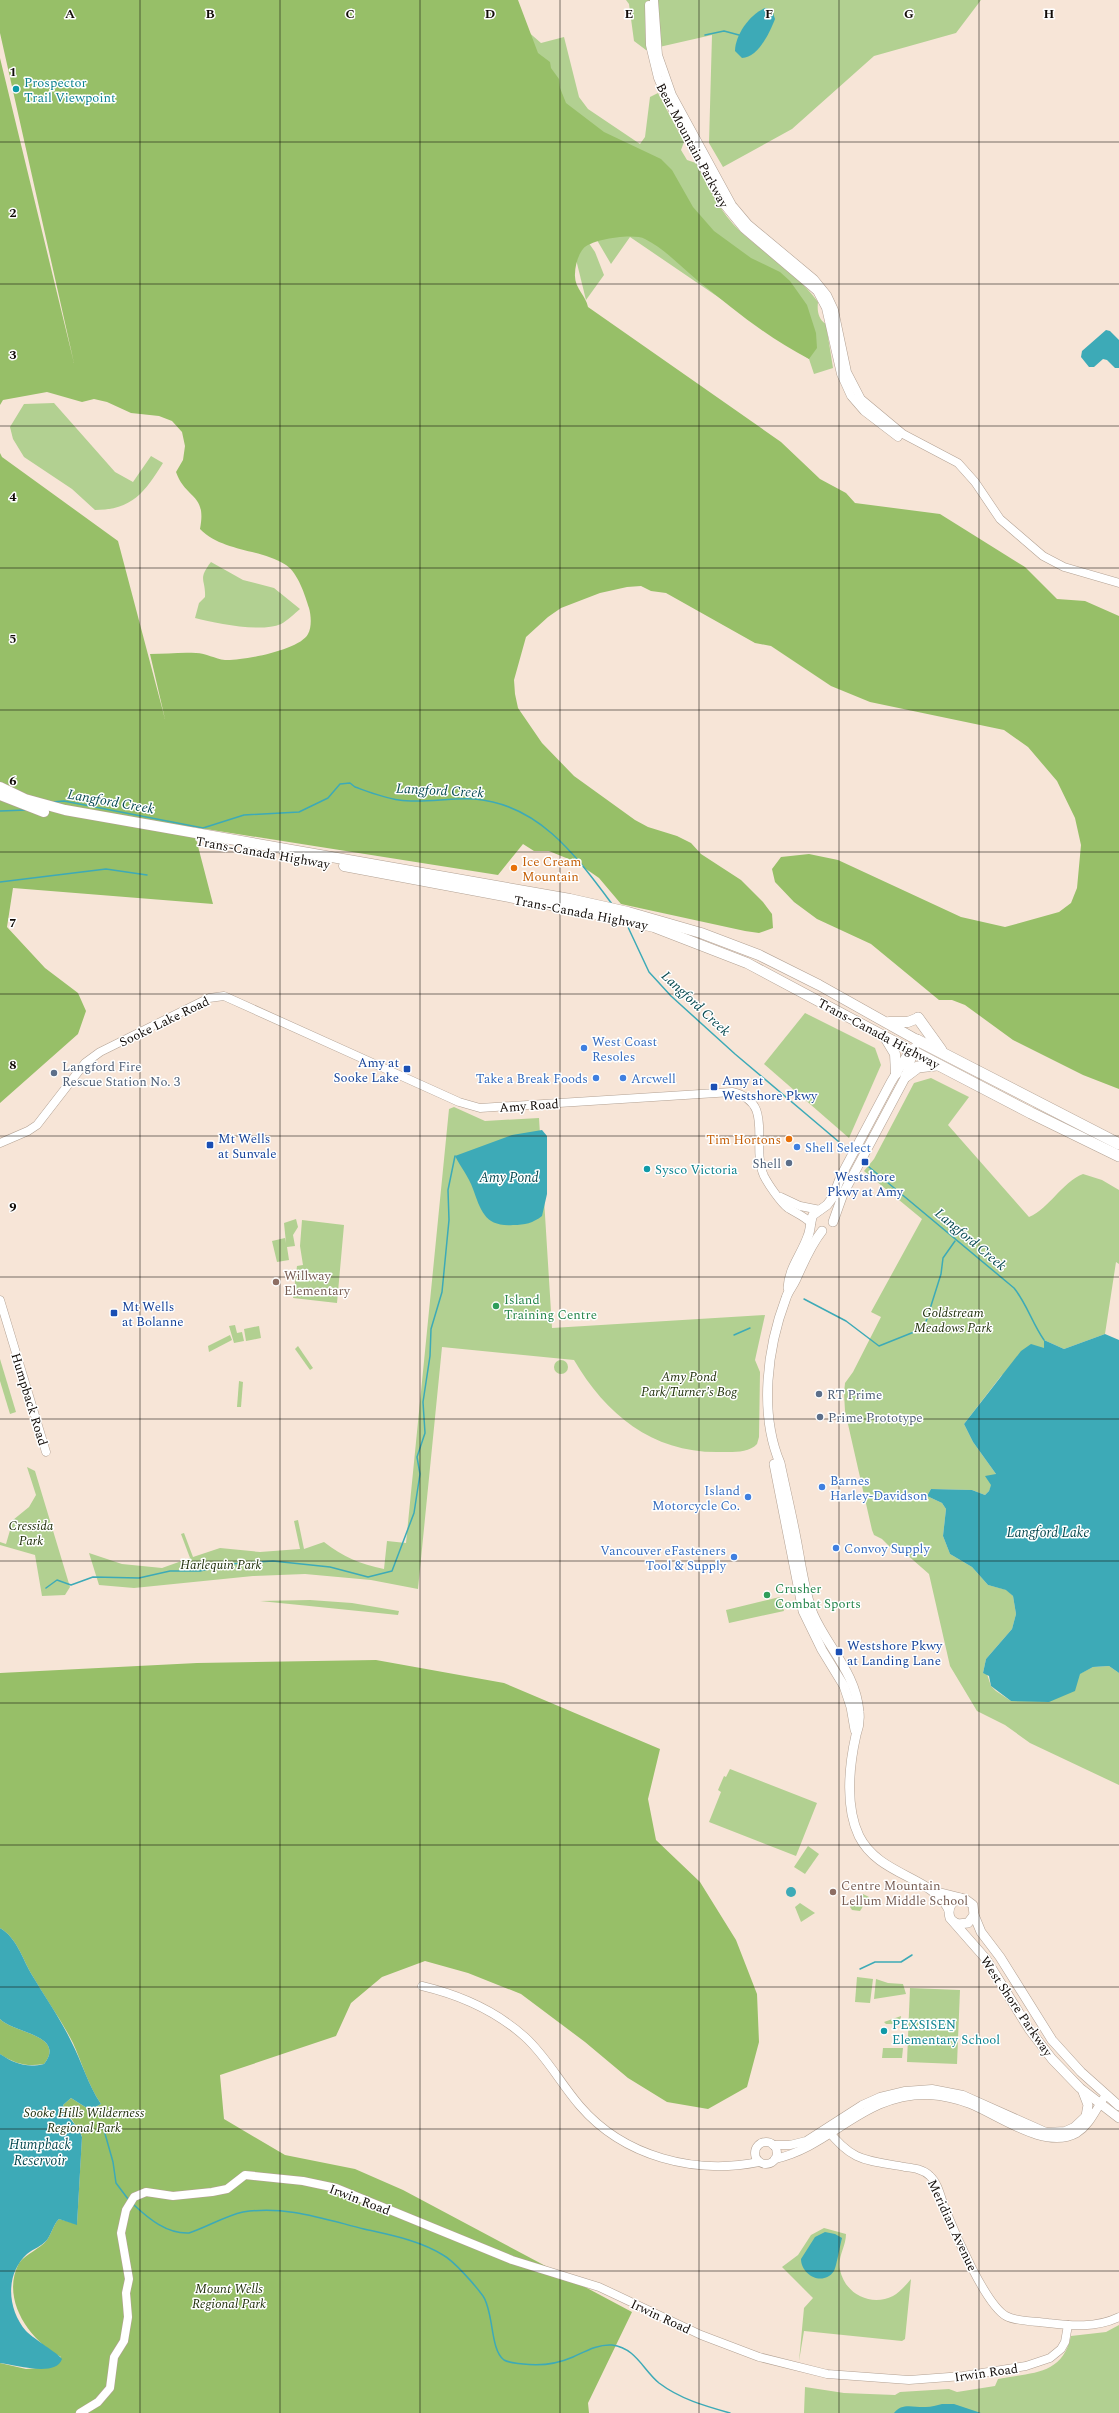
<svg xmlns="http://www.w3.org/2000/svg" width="1119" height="2413" viewBox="0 0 1119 2413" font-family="Spectral,serif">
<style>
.green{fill:#b2d091}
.forest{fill:#97bf68}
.water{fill:#3daab7}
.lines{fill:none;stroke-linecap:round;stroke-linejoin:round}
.stream{stroke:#3daab7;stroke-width:1.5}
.tertiary-casing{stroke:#b2a193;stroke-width:9}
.secondary-casing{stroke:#b2a193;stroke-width:10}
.trunk-casing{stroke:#b2a193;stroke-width:11}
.motorway-casing{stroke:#b2a193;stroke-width:12}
.tertiary{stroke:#fff;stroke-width:8}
.secondary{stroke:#fff;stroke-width:9}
.trunk{stroke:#fff;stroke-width:10}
.motorway{stroke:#fff;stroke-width:11}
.grid{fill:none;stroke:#110b07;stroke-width:1;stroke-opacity:0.55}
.culture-dot{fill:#0f9aa8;stroke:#fff;stroke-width:1.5}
.food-dot{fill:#e8710a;stroke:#fff;stroke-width:1.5}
.shop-dot{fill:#3f7fe0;stroke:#fff;stroke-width:1.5}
.transit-dot{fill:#1a4fb4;stroke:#fff;stroke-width:1.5}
.service-dot{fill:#5c6f8a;stroke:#fff;stroke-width:1.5}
.education-dot{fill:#8d6e63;stroke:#fff;stroke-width:1.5}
.leisure-dot{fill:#2e9e5b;stroke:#fff;stroke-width:1.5}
.labels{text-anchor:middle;stroke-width:3;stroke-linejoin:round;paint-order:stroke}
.culture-label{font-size:13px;fill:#0d838f;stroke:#fff;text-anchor:start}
.street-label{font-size:13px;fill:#110b07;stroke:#fff}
.food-label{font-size:13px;fill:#c56008;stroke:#fff;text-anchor:start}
.shop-label{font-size:13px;fill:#366cbe;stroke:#fff;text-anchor:start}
.transit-label{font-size:13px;fill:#164399;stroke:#fff;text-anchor:start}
.service-label{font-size:13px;fill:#4e5e75;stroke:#fff;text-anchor:start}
.education-label{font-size:13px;fill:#785e54;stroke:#fff;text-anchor:start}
.leisure-label{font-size:13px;fill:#27864d;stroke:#fff;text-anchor:start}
.park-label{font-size:13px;font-style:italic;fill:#21310c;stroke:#fff}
.water-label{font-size:14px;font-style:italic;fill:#084a51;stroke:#fff}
.grid-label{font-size:13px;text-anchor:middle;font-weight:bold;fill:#110b07;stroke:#fff;stroke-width:3;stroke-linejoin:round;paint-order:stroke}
</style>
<rect width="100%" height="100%" fill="#f7e5d7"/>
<g class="green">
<polygon points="626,0 981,0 956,33 874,56 792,129 723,167 709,143 712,35 646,50 634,41 629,4"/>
<path d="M517,22l24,21 23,-6 15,60 9,12 52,35 5,-7 5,-40 8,-4 26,49 -3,8 6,10 9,3c13,24 24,50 45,69 25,23 57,42 77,70 -1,8 0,17 8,22l7,44 -19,6 -5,-15 -179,-122 -19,27 -17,-29z"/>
<polygon points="586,239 595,252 604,275 586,300 572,243"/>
<path d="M54,403l61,69 18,10 18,-26 12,7c-18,29 -31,47 -68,47l-23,-21 -48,-32 -11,-18 -3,-12 14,-23z"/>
<path d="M211,562l32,18 31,8 26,21c-6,5 -13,12 -19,15 -21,9 -65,-1 -86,-6l4,-15 6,-6c1,-18 -8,-17 6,-35z"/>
<polygon points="805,1013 875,1048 881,1065 849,1138 764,1064"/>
<path d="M931,1078l38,19 -21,28 81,92c21,-9 32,-34 54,-43l19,6 17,10v74l-3,-2 -11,72 -41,15 -20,-9v8l-43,28 -37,48 9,18 23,32 -7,17 -4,4 -13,-5 -41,-1 -4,7 15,7 4,6 -3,27 7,18 22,13 16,18 19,5 6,6 3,18 -4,15 -26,30 -3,14 4,1 4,12 5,5 15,10 16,-1 66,-33 16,-1 10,7v112l-89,-42 -25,-18 -28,-14 -27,-45 -21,-92 -32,-28 -7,1 -8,-8 -8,-4 -2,-5 -27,-119 -1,-18 1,-10 8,-11 28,-55 -10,-5 51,-93 -58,-48 10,-12 40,-76z"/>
<path d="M454,1107l31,14 54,-3 13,210 213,-13 -10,45 5,12 -1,65 -2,7c-8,9 -24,8 -35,8 -68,2 -115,-36 -148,-92l-132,-13 -24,242 -47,-9 -66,-6 -52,2 -119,12 -35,-3 -10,-32 33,11 40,4 28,-10 -9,-24 3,-1 9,24 27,-9 40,4 40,-3 -6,-28 4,-1 6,29 20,-7c19,15 36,22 60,27l3,-28 19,2 43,-434z"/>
<polygon points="296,1219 298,1227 293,1235 295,1246 287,1247 289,1260 277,1262 272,1241 285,1238 286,1243 284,1223"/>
<polygon points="302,1220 344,1225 337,1303 293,1298 297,1266 303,1265 300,1246"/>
<polygon points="235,1325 237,1333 242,1332 244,1341 234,1343 229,1326"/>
<polygon points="259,1326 261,1338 246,1341 244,1329"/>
<polygon points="230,1335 232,1340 209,1352 208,1346"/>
<polygon points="298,1346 313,1368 310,1370 295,1349"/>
<polygon points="0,1359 16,1412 10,1414 0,1381"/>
<circle cx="561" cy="1367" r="7"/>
<polygon points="239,1381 243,1382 241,1407 237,1407"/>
<polygon points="27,1467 35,1471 70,1587 65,1595 42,1596 35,1555 0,1545 0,1542 6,1544 13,1520 29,1507 36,1495"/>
<polygon points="780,1597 784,1611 729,1623 726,1610"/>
<polygon points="310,1600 352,1603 399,1611 398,1615 260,1601"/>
<polygon points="730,1769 817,1803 796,1856 709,1822 721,1792 718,1790 724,1776 726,1777"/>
<polygon points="808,1846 819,1854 805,1874 794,1867"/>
<polygon points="863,1894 869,1897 860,1911 852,1910 850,1907"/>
<polygon points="800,1903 815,1913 801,1922 795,1907"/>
<polygon points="857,1977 873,1979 870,2003 855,2002"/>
<polygon points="876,1979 888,1983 903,1984 906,1994 874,1999"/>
<polygon points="910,1988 960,1990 957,2064 907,2062"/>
<polygon points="901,2016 900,2024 886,2024 884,2022"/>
<polygon points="883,2048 903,2048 902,2058 882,2058"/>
<path d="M824,2228l22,6c0,13 -9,23 -6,36 5,24 31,37 53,26 7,-4 13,-11 18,-17l-6,60 -3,2 -98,-10 -5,30 5,-53 9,-10 -31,-31 16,-12 13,-20z"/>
<path d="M1119,2325v88h-315l1,-26 39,6 51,2 5,-3 49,-3 8,3 38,-6 3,-7c34,-7 64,-3 73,-43l35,-4z"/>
</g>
<g class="forest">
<path d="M0,0h518l20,53 12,9 1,6 8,11 1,9 6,15 38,29 57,27 11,11 21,37 21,24 37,27 29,14 10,9 17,24 9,28 1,15 -8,11c-41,-21 -76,-50 -112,-79 -17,-14 -32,-31 -52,-41 -11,-6 -54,0 -62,10 -5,6 -8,17 -8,25 -1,14 11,21 13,33l193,135 39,37 26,14 9,10 85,11 85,53 32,32 28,2 34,15v473l-36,-14 -70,-35 -48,-35 -13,-5h-13l-68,-56 -54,-25 -23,-17 -19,-20 -3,-13 9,-12 28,-3 29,6 123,57 44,10 54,-15 12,-9 6,-15 4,-43 -6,-27 -18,-37 -29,-34 -24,-17 -134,-28 -39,-16 -60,-40 -16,-3 -89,-50 -15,-2 -10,-5 -14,1 -27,6 -39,15 -13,9 -22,20 -12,43 1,14 3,14 24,35 32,33 61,44 13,7 29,9 14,7 10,11 40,26 22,22 9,12 1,14 -14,5 -14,-2 -124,-27 -22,-26 -23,-16 -27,-11h-15l-11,-7 -25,31 -305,-48 20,77 -200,-16 -6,39 38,41 33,25 8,18 -8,23 -78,69v-650l2,4 116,84 47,178 -15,-65c15,0 31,-2 46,-1 10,0 19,6 29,7 17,1 75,-10 83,-26 4,-7 3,-19 1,-26 -4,-13 -11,-35 -23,-43 -28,-17 -63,-13 -86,-36 7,-36 -14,-29 -24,-57l7,-12 2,-14 -3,-14 -10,-11 -13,-5 -28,-3 -24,-11 -13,-3 -12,3 -35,-10 -44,8 -3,5v-347l74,305 -74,-330z"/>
<path d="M376,1660l128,23 156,66 -12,50 8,41 44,42 36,58 21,54 2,48 -12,45 -39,22 -41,-7 -39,-24 -43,-36 -64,-48 -53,-21 -43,-12 -43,16 -31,26 -15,33 -116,39 4,44 61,36 70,14 48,21 229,122 -44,91 1,10h-589v-50l26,6 26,-2 9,-10c-31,-16 -61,-58 -42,-94 8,-10 21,-14 28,-23 5,-7 6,-15 12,-21l18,5 5,-88 -19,-31 8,-7 19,12 11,-6c-13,-19 -19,-41 -28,-61 -12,-24 -28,-45 -41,-68 -10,-17 -15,-37 -32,-47v-255l197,-10z"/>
<path d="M0,2019c13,14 67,16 44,45 -17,3 -29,0 -44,-10z"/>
</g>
<g class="water">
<path d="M765,8l7,2 3,9c-5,13 -17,39 -33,39l-7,-7c0,-16 15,-37 30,-43z"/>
<polygon points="1106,330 1110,331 1119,340 1119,368 1115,368 1107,360 1103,359 1094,367 1089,367 1081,357 1082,351"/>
<path d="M542,1130l5,6v58l-5,22c-9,7 -17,9 -29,9 -28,2 -32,-14 -40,-36 -4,-12 -13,-23 -18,-33l57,-21z"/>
<polygon points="1105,1334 1119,1340 1119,1673 1109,1666 1093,1667 1080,1674 1075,1691 1049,1702 1011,1701 991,1686 989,1676 983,1673 986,1659 1012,1629 1016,1614 1013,1596 1006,1590 988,1585 972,1567 950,1554 943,1536 946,1509 942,1503 927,1496 931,1489 972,1490 985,1495 989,1491 991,1485 985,1476 996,1474 973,1442 964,1424 1021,1351 1031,1344 1044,1348 1044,1340 1064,1349"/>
<circle cx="791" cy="1892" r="5"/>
<path d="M0,1928c17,10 22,30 32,47 13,22 28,43 39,66 11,21 17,44 30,63l-11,6 -19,-12 -8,7c3,13 16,20 19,32l-5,88 -18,-6c-6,6 -7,14 -12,21 -5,6 -14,9 -20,14 -22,20 -20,55 -1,77 9,9 32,22 36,28 -6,19 -49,5 -62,4v-309c15,10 27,14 44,10 23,-29 -31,-31 -44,-45z"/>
<path d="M825,2232l10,2 7,4c-2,8 -6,30 -8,33 -11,16 -33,4 -33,-12l14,-22z"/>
<path d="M942,2404h12l27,9h-87c8,-11 21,-5 32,-6 5,0 11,-2 16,-3z"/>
</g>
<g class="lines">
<g class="stream">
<polyline points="705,35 724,31 739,35"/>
<path d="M53,802l11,-1 139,27 41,-13 55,-3 29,-14 12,-14 10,-1 5,4c14,5 29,11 44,13 24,4 51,-3 76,-1 65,6 101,57 137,105"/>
<polyline points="0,811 26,810"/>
<polyline points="0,882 106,869 147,875"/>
<polyline points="627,925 649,972 671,996 735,1054 845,1147"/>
<path d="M869,1167l145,121c13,16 18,35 30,52"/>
<polyline points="804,1299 846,1321 879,1346 924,1328 941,1274 943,1258 955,1241"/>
<polyline points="734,1335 750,1328"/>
<polyline points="46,1588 57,1580 71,1585 93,1577 139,1578 170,1571 200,1571 229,1564 273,1561 330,1567 368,1577 392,1571 414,1513 420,1474 417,1457 425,1433 423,1402 430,1356 431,1329 442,1292 449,1220 448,1190 455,1156"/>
<polyline points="860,1969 875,1962 901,1962 912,1955"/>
<polyline points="102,2123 113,2162 116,2183 128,2199"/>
<path d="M134,2205c15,14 33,29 55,28 18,-6 36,-17 54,-21 42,-7 81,7 121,17 26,6 55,11 79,26 11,6 32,30 40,41 11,16 7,54 21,64 5,3 12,3 19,4 16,2 34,0 50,-7 13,-6 25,-13 39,-12 24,3 31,25 47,38 21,16 46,23 71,30"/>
</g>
<defs>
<g id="tertiary">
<polyline points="654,0 658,55 672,95 732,205 748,224 814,279 827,295 834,310 847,372 861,399 903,434 958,463 975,482 1000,519 1043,556 1064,567 1119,583"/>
<polyline points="649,5 650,45 658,78 667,99 721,201 744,229 817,291 826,308 841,374 851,396 864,411 898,437"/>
<path d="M0,1143l28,-12 9,-6 48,-62 15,-11 109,-54 15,-2 235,106 21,6 252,-16c44,10 18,53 32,84 4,8 17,27 24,32 8,5 16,8 23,15"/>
<polyline points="781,1197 800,1206 820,1210"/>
<polyline points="0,1300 46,1452"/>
<path d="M422,1986c38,9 73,24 103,51 22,20 35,46 55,69 44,51 115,69 179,56"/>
<path d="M827,2129c25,33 39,31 78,38 8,1 18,2 25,9 9,8 11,24 16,35 9,23 40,94 60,105 11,6 29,5 42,7 24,3 48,5 71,-6"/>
<circle cx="766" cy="2153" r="11"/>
<polyline points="773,2145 790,2145 806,2141 862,2105 880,2097 905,2091 932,2089 963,2095 1046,2132 1065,2131 1074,2127 1090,2112"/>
<path d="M775,2159c58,-13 88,-66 154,-64 14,1 28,4 41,9 30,12 75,47 107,29 14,-9 19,-25 29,-38"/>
<polyline points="80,2413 98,2402 110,2388 114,2357 124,2341 128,2317 126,2293 129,2279 121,2233 126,2210 134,2197 146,2192 173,2196 212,2192 227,2189 245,2175 303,2181 336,2188 512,2260 599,2287 701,2335 759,2357 827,2374 909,2380 963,2376 1026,2366 1050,2358 1061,2349 1065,2342 1068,2325"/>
</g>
<g id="secondary">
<polyline points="833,1222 843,1194 906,1076 914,1048"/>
<path d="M822,1231c-12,15 -18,31 -26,48 -3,7 -8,12 -10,19 -19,50 -27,115 -6,165 6,29 13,57 18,86 4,22 7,44 15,65 15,34 43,59 46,98 1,9 0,15 -3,23 -7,31 -11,72 3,101 20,40 73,40 90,74"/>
<path d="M788,1288c1,-20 14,-34 20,-52 3,-7 2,-15 5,-21l14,-10 6,-8 8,-21 50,-94 15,-25 6,-6"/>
<polyline points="774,1464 803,1611 822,1650 844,1686 851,1707 855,1730"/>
<polyline points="937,1892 965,1899 973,1905 974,1915 968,1923 958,1924 954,1922"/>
<path d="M960,1898c-9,4 -13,10 -10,20l36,41 43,70 23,30 28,29 39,30"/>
<polyline points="974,1915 981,1932 1000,1957 1052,2040 1081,2072 1119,2106"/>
<polyline points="1083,2092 1088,2105 1086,2116"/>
</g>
<g id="trunk">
<polyline points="0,787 25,799 65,810 570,899 628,912 701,933 759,955 819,985 917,1040"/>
<polyline points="0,795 44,812"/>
<polyline points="344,866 583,911 654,927 747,963 912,1051"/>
<polyline points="889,1022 908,1022 918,1018"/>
<polyline points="886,1039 895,1054 896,1074"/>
</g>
<g id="motorway">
<polyline points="918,1018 941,1050"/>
<polyline points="917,1040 1119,1144"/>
<polyline points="912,1051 1031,1113 1119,1156"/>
<polyline points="906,1076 918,1067 936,1065"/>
</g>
</defs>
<use href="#tertiary" class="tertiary-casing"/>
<use href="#secondary" class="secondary-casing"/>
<use href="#trunk" class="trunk-casing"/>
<use href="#motorway" class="motorway-casing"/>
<use href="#tertiary" class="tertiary"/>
<use href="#secondary" class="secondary"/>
<use href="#trunk" class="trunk"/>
<use href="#motorway" class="motorway"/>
</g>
<path class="grid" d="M140,0v2413M280,0v2413M420,0v2413M560,0v2413M699,0v2413M839,0v2413M979,0v2413M0,142h1119M0,284h1119M0,426h1119M0,568h1119M0,710h1119M0,852h1119M0,994h1119M0,1136h1119M0,1277h1119M0,1419h1119M0,1561h1119M0,1703h1119M0,1845h1119M0,1987h1119M0,2129h1119M0,2271h1119"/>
<g class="culture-dot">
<circle cx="16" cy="89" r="4"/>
<circle cx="647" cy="1169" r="4"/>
<circle cx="884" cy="2031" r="4"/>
</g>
<g class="food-dot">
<circle cx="514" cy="868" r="4"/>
<circle cx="789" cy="1139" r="4"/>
</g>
<g class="shop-dot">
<circle cx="584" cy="1048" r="4"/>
<circle cx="596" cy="1078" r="4"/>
<circle cx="623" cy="1078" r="4"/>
<circle cx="797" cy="1147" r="4"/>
<circle cx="822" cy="1487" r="4"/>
<circle cx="748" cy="1497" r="4"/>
<circle cx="836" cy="1548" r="4"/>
<circle cx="734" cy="1557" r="4"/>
</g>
<g class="transit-dot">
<rect x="403" y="1065" width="8" height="8" rx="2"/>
<rect x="710" y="1083" width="8" height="8" rx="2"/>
<rect x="206" y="1141" width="8" height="8" rx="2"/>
<rect x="861" y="1158" width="8" height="8" rx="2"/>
<rect x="110" y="1309" width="8" height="8" rx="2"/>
<rect x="835" y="1648" width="8" height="8" rx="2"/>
</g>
<g class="service-dot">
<circle cx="54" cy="1073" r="4"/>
<circle cx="789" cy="1163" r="4"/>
<circle cx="819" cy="1394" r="4"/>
<circle cx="820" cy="1417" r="4"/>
</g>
<g class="education-dot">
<circle cx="276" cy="1282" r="4"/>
<circle cx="833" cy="1892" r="4"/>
</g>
<g class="leisure-dot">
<circle cx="496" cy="1306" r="4"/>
<circle cx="767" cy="1595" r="4"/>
</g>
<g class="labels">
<g class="culture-label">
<text x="24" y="87">Prospector<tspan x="24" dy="15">Trail Viewpoint</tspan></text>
<text x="655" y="1174">Sysco Victoria</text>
<text x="892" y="2029">PEXSISEṈ<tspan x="892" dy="15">Elementary School</tspan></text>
</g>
<g class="street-label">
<text transform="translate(693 145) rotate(62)" y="5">Bear Mountain Parkway</text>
<text transform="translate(263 852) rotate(10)" y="5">Trans-Canada Highway</text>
<text transform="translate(581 912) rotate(11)" y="5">Trans-Canada Highway</text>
<text transform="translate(164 1021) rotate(-26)" y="5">Sooke Lake Road</text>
<text transform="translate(879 1033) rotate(28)" y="5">Trans-Canada Highway</text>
<text transform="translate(529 1105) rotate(-4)" y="5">Amy Road</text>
<text transform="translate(30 1399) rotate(73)" y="5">Humpback Road</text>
<text transform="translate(1017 2006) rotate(56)" y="5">West Shore Parkway</text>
<text transform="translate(360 2199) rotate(21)" y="5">Irwin Road</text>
<text transform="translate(953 2225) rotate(65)" y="5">Meridian Avenue</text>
<text transform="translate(661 2316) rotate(25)" y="5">Irwin Road</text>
<text transform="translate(986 2372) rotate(-8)" y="5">Irwin Road</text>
</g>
<g class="food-label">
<text x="522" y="866">Ice Cream<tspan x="522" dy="15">Mountain</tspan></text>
<text x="781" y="1144" text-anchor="end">Tim Hortons</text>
</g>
<g class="shop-label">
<text x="592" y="1046">West Coast<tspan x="592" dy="15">Resoles</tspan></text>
<text x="588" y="1083" text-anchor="end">Take a Break Foods</text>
<text x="631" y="1083">Arcwell</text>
<text x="805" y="1152">Shell Select</text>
<text x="830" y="1485">Barnes<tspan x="830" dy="15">Harley-Davidson</tspan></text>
<text x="740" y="1495" text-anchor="end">Island<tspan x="740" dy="15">Motorcycle Co.</tspan></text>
<text x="844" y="1553">Convoy Supply</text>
<text x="726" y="1555" text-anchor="end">Vancouver eFasteners<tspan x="726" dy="15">Tool &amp; Supply</tspan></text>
</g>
<g class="transit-label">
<text x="399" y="1067" text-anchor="end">Amy at<tspan x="399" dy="15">Sooke Lake</tspan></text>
<text x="722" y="1085">Amy at<tspan x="722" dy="15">Westshore Pkwy</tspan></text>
<text x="218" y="1143">Mt Wells<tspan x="218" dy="15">at Sunvale</tspan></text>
<text x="865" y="1181" text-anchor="middle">Westshore<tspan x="865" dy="15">Pkwy at Amy</tspan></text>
<text x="122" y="1311">Mt Wells<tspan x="122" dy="15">at Bolanne</tspan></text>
<text x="847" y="1650">Westshore Pkwy<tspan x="847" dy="15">at Landing Lane</tspan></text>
</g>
<g class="service-label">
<text x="62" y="1071">Langford Fire<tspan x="62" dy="15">Rescue Station No. 3</tspan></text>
<text x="781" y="1168" text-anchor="end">Shell</text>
<text x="827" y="1399">RT Prime</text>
<text x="828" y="1422">Prime Prototype</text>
</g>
<g class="education-label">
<text x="284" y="1280">Willway<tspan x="284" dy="15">Elementary</tspan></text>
<text x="841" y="1890">Centre Mountain<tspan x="841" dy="15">Lellum Middle School</tspan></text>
</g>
<g class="leisure-label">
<text x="504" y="1304">Island<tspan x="504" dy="15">Training Centre</tspan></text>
<text x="775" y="1593">Crusher<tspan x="775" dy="15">Combat Sports</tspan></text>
</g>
<g class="park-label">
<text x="953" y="1317">Goldstream<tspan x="953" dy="15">Meadows Park</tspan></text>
<text x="689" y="1381">Amy Pond<tspan x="689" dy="15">Park/Turner's Bog</tspan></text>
<text x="31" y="1530">Cressida<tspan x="31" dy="15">Park</tspan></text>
<text x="221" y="1569">Harlequin Park</text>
<text x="84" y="2117">Sooke Hills Wilderness<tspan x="84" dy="15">Regional Park</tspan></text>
<text x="229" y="2293">Mount Wells<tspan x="229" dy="15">Regional Park</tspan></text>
</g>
<g class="water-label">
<text transform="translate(440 790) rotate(3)" y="5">Langford Creek</text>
<text transform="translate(111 801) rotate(10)" y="5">Langford Creek</text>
<text transform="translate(696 1003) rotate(43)" y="5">Langford Creek</text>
<text x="509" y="1182">Amy Pond</text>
<text transform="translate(971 1239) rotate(40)" y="5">Langford Creek</text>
<text x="1048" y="1537">Langford Lake</text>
<text x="40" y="2149">Humpback<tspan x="40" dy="16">Reservoir</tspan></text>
</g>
</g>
<g class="grid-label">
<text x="70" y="18">A</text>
<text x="210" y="18">B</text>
<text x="350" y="18">C</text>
<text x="490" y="18">D</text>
<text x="629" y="18">E</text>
<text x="769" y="18">F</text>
<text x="909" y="18">G</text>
<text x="1049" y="18">H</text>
<text x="13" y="76">1</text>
<text x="13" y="217">2</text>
<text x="13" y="359">3</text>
<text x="13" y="501">4</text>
<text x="13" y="643">5</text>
<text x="13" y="785">6</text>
<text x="13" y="927">7</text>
<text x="13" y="1069">8</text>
<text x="13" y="1211">9</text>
</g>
</svg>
